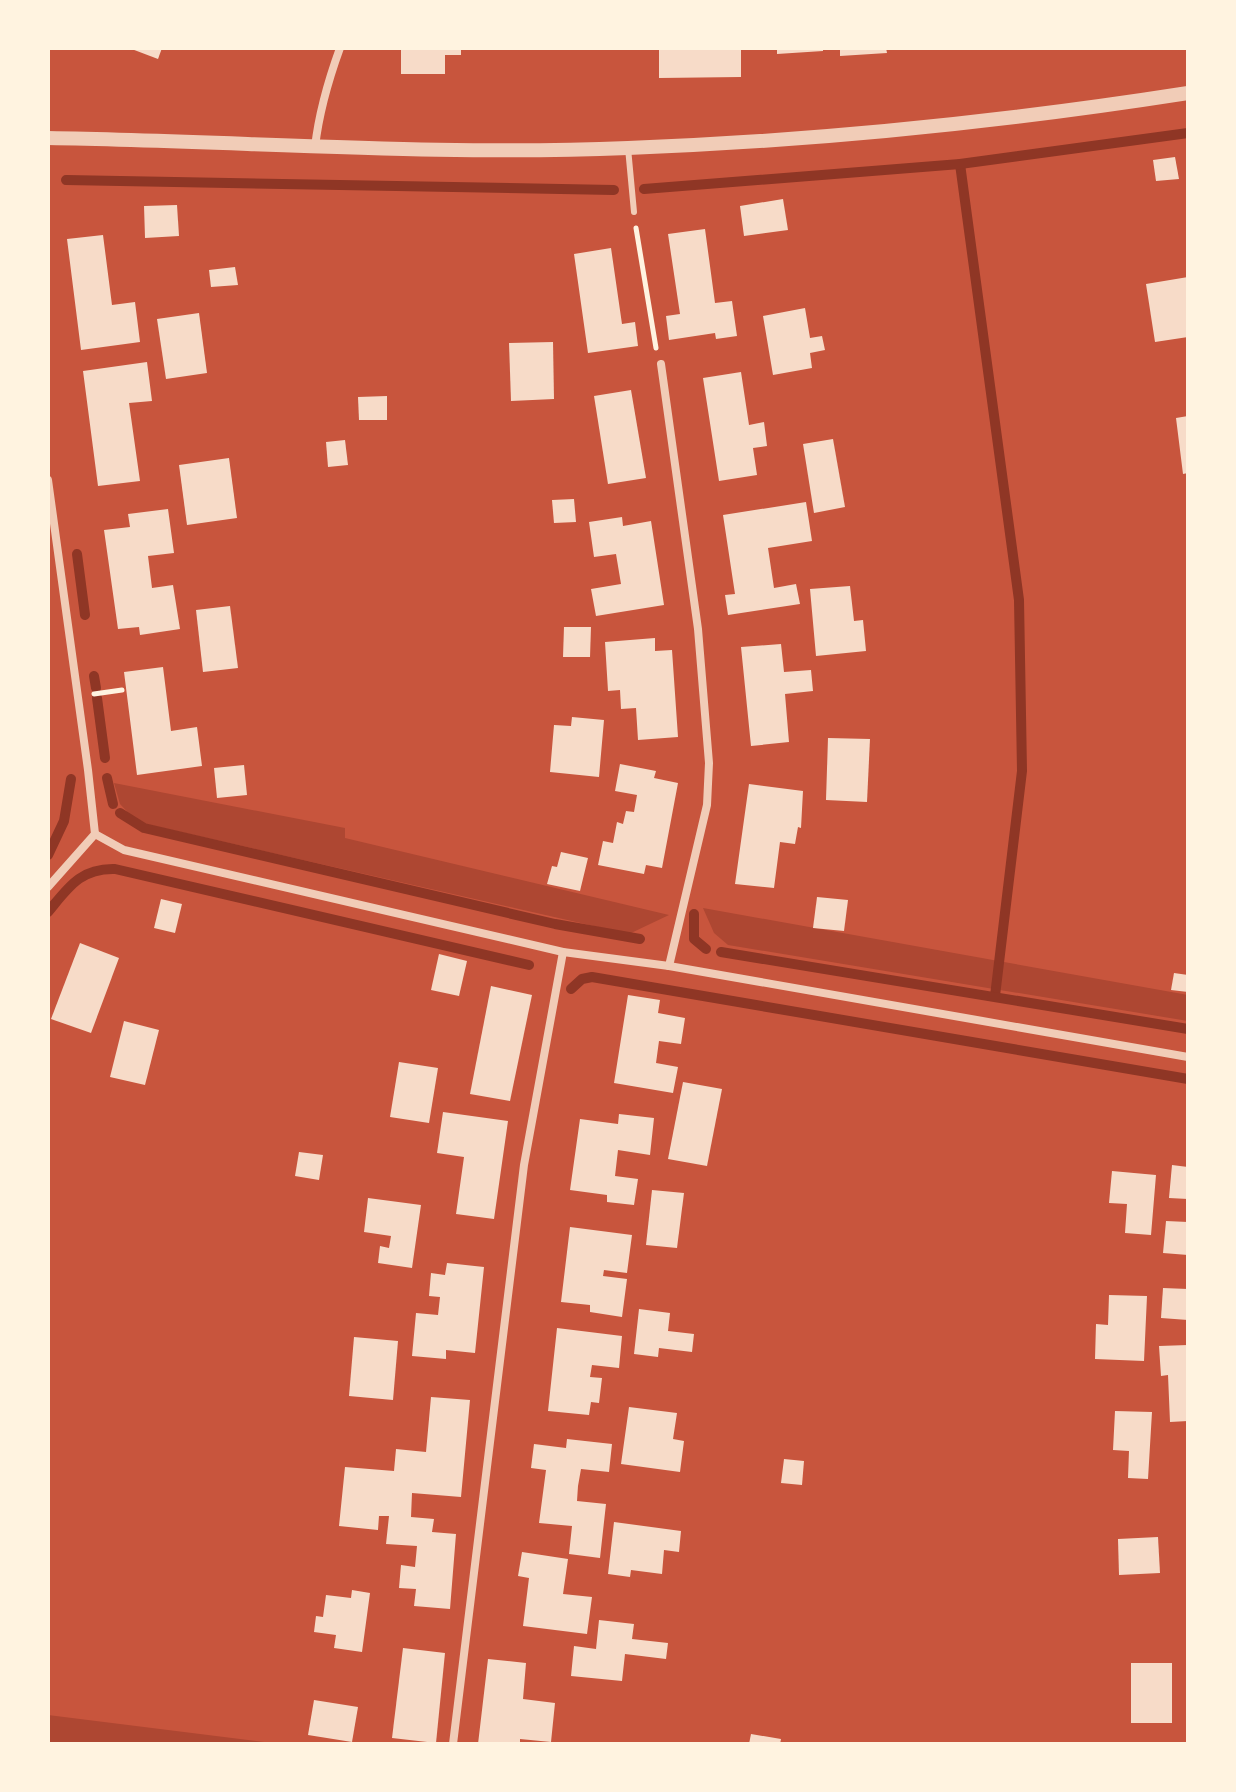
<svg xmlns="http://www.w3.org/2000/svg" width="1236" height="1792" viewBox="0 0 1236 1792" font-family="'Golos Text',sans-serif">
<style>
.green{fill:#ae4732}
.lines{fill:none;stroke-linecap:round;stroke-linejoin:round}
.stream{stroke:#8f3625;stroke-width:10}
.building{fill:#f7dbc8}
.path{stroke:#fff3e0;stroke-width:5}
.service{stroke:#f1ccb7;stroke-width:6}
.minor{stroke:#f1ccb7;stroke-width:8}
.tertiary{stroke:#f1ccb7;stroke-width:14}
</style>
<rect width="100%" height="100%" fill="#c8553d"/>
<g class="green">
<polygon points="114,783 345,828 345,838 669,915 629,934 137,822 120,804"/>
<polygon points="703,908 1188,995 1188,1021 728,945 714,933"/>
<polygon points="48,1715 280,1744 48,1744"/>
</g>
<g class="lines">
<g class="stream">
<polyline points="960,164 1019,600 1022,771 995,996"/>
<polyline points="66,180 614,190"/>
<polyline points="644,189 960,164 1188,133"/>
<polyline points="77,554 85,615"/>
<polyline points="94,676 96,688"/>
<polyline points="97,698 105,758"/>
<polyline points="107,778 113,804"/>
<polyline points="120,813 144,828 555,924 640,939"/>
<polyline points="48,855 64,821 71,779"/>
<path d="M48,912c20,-24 32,-44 67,-43l414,96"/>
<polyline points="694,914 694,939 706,949"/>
<polyline points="721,952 1188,1029"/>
<polyline points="571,989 582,979 592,977 1188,1079"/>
</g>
</g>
<g class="building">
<polygon points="129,48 162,48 158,59"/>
<polygon points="401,48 461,48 461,55 445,55 445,74 401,74"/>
<polygon points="659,48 741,48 741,77 659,78"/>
<polygon points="777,48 823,48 823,51 777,54"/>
<polygon points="840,48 886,48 887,53 840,56"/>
<polygon points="1175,157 1179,179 1156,181 1153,160"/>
<polygon points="783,199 788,230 744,236 740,206"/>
<polygon points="177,205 179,236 145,238 144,206"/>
<polygon points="705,229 715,303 732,301 737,336 716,339 715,333 669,340 666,316 680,314 668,234"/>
<polygon points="103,235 112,305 135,302 140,342 81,350 67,239"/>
<polygon points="611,248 622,324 635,322 638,346 588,353 574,254"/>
<polygon points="235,267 238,285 211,287 209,270"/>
<polygon points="1188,277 1188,337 1155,342 1146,284"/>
<polygon points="805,308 810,338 822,336 825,350 810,353 812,368 773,375 763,316"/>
<polygon points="199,313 207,373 166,379 157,319"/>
<polygon points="553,342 554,399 511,401 509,343"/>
<polygon points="147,362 152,401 129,403 140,481 98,486 83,371"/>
<polygon points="741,372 749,425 764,422 767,446 753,448 757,475 719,481 703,378"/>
<polygon points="631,390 646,478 608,484 594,396"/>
<polygon points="387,396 387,420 359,420 358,397"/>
<polygon points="1188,416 1188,473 1183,474 1176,418"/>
<polygon points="833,439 845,507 814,513 803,444"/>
<polygon points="345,440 348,465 328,467 326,442"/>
<polygon points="229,458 237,518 187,525 179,465"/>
<polygon points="574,499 576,522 554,523 552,500"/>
<polygon points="806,502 812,541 768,548 774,588 796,584 800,604 728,615 725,595 735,594 723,515"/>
<polygon points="168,509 174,553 148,556 152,588 173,585 180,629 140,635 139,627 118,629 104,530 130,527 128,514"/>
<polygon points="622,517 623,526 651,521 664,605 596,616 591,589 621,584 616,554 594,557 589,522"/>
<polygon points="850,586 854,621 863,620 866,651 816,656 810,589"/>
<polygon points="230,606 238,668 203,672 196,610"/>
<polygon points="564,627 591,627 590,657 563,657"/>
<polygon points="655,638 655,651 672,650 678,737 638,740 636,708 621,709 620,690 608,691 605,642"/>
<polygon points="781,644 784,672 811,670 813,691 785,694 789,742 751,746 741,647"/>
<polygon points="163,667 171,731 197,727 202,766 137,775 124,672"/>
<polygon points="572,717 604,720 599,777 550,772 554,725 571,726"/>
<polygon points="828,738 870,739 867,802 826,800"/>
<polygon points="620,764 656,771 654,778 678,783 662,868 646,865 644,874 598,865 603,841 613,843 617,822 623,824 626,811 634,812 637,795 615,791"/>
<polygon points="244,765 247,795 217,798 214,768"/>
<polygon points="749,784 803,791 801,828 798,827 795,844 780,842 774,888 735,884"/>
<polygon points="561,852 588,858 580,891 547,884 552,866 557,867"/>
<polygon points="817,897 848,900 844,931 813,928"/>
<polygon points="161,899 182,904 175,933 154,928"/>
<polygon points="80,943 119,958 91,1033 51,1019"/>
<polygon points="439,954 467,961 459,996 431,990"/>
<polygon points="1174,973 1188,975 1188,992 1171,990"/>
<polygon points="491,986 532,995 510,1101 470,1094"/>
<polygon points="628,995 660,1000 658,1013 685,1018 681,1044 659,1041 656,1063 678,1067 673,1093 614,1083"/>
<polygon points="124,1021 159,1030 145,1085 110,1077"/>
<polygon points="399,1062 438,1068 429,1123 390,1117"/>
<polygon points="683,1082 722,1089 707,1166 668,1159"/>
<polygon points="443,1112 508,1121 494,1219 456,1214 464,1157 437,1153"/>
<polygon points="619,1114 654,1118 650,1155 618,1150 615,1176 638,1179 634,1205 607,1202 607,1195 570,1190 580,1119 618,1124"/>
<polygon points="299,1152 323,1155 319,1180 295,1176"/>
<polygon points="1172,1165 1188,1167 1188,1199 1169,1198"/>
<polygon points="1112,1171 1156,1175 1151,1235 1125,1233 1127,1204 1109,1203"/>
<polygon points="652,1190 684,1193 677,1248 646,1245"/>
<polygon points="368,1198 421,1205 412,1268 378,1263 380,1246 389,1248 391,1236 364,1232"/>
<polygon points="1166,1221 1188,1222 1188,1255 1163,1253"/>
<polygon points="570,1227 632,1235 627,1273 604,1270 603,1276 627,1279 622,1317 590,1312 590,1305 561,1302"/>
<polygon points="447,1263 484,1267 475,1353 446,1350 446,1359 412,1356 416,1313 438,1315 440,1297 429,1296 431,1273 445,1275"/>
<polygon points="1163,1288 1188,1289 1188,1320 1161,1318"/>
<polygon points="1109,1295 1147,1296 1144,1361 1095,1359 1096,1324 1108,1325"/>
<polygon points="639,1309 670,1313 668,1331 694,1334 692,1352 659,1348 658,1357 634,1354"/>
<polygon points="557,1328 622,1336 619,1368 592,1365 590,1377 602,1378 599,1403 591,1402 589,1415 548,1411"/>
<polygon points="354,1337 398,1341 393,1400 349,1396"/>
<polygon points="1188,1345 1188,1421 1170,1422 1168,1375 1161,1376 1159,1346"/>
<polygon points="431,1397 470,1400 461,1497 412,1493 411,1517 434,1519 432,1532 456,1534 450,1609 414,1606 416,1589 399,1588 401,1565 415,1567 417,1546 386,1544 389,1516 379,1516 378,1530 339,1526 345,1467 394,1471 396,1449 426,1452"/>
<polygon points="629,1407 677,1413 673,1439 684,1441 680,1472 621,1464"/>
<polygon points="1115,1411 1152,1412 1148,1479 1128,1478 1129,1451 1113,1450"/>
<polygon points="567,1439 612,1444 609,1472 581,1469 578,1486 577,1501 606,1504 600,1558 569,1554 572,1526 539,1523 546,1470 531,1468 534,1444 566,1448"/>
<polygon points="784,1459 804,1461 802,1485 781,1483"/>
<polygon points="614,1522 681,1531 679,1552 664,1550 662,1574 631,1570 630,1577 608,1574"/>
<polygon points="1158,1537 1160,1573 1119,1575 1118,1539"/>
<polygon points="522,1552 568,1559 563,1594 592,1597 587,1634 523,1626 529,1578 518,1576"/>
<polygon points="352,1590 370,1593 362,1652 334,1648 336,1635 314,1632 316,1616 323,1617 326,1595 351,1598"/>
<polygon points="599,1620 634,1624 632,1639 668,1643 666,1659 625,1654 622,1681 571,1676 574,1646 596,1649"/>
<polygon points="403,1648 445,1653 436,1743 392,1738"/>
<polygon points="488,1659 526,1663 523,1699 555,1703 551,1742 520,1739 520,1744 478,1744"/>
<rect x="1131" y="1663" width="41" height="60"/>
<polygon points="314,1700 358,1707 352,1742 308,1735"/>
<polygon points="751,1734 781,1739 780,1744 749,1744"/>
</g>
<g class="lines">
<g class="path">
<polyline points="636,228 656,348"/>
<polyline points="94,694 122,690"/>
</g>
<polyline class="service" points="628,148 634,212"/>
<g class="minor">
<path d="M315,147c4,-35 13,-66 25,-99"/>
<polyline points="661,364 698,629 709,763 707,805 669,966"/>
<polyline points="48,480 88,770 95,834 48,887"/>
<polyline points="95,834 124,850 563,952 669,966 1188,1057"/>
<polyline points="453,1744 524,1165 563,952"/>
</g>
<path class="tertiary" d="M48,138c194,3 387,18 580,10 188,-7 374,-26 560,-55"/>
</g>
<rect width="1236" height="1792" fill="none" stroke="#fff3e0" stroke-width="100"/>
</svg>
